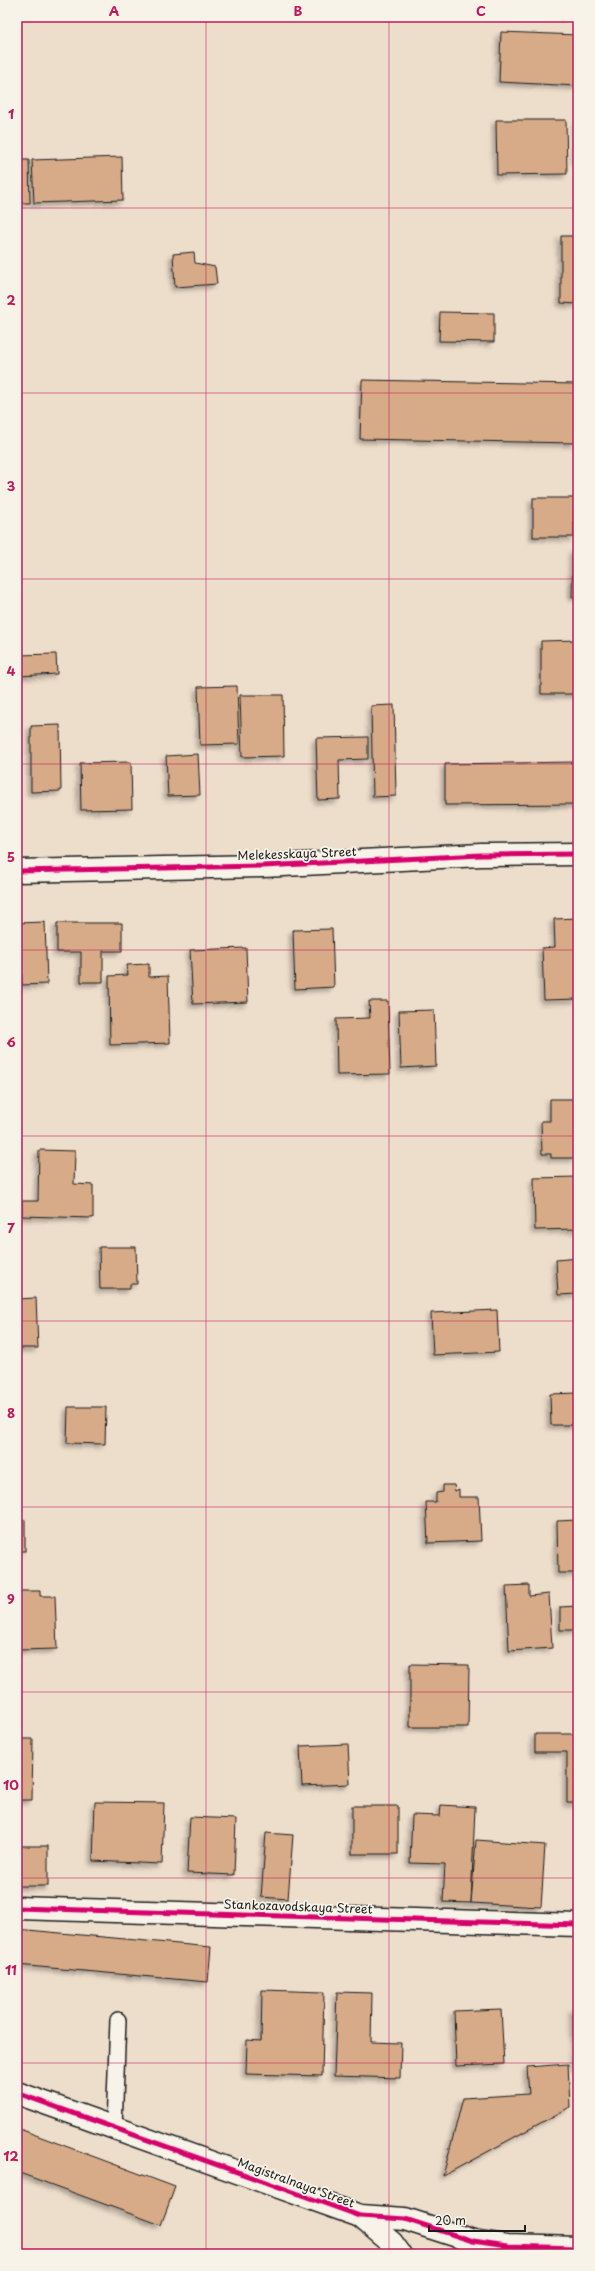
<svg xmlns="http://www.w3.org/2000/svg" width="595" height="2271" viewBox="0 0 595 2271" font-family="'Playpen Sans',sans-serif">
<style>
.building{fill:#d7ab88;stroke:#1c1c1c;filter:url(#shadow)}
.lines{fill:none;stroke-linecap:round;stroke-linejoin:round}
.lane-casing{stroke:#1c1c1c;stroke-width:18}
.street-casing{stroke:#1c1c1c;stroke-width:25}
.primary-casing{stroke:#1c1c1c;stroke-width:25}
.lane{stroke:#f7f3e8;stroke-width:15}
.street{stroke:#f7f3e8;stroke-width:22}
.primary{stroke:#f7f3e8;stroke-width:22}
.cycleway-casing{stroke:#f7f3e8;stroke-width:8}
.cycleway{stroke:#d6006c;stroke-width:5}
.grid{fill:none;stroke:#c2185b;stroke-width:1;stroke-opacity:0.55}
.labels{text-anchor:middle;stroke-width:3.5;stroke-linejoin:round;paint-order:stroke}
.street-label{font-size:12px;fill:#1c1c1c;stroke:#f7f3e8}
.neatline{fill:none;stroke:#c2185b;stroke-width:1.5}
.grid-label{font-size:13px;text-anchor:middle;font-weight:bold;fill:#c2185b}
</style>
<defs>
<filter id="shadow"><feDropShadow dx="-3.5" dy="3.5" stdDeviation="2" flood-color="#0004"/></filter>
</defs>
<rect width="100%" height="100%" fill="#edddcb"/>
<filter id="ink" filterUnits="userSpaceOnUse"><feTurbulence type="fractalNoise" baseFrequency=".025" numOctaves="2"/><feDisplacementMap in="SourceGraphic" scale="8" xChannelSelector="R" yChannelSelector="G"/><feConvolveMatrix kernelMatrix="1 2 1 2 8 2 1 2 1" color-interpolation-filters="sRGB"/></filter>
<g filter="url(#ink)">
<g class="building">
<polygon points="501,32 578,35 578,86 499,82"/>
<polygon points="496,120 566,120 567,174 497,175"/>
<polygon points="576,122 578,122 578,160 575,160"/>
<polygon points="122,157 123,200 34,203 32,160"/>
<polygon points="17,160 29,160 30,203 17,203"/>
<polygon points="561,236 578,236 578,304 561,303"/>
<polygon points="194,252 195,263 215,267 217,284 175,287 173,254"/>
<polygon points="440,312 494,313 494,342 439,341"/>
<polygon points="362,380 577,384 575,443 360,439"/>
<rect x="533" y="498" width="41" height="39"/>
<polygon points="573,550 578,550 578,597 572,597"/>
<polygon points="578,640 578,694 541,694 541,641"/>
<polygon points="56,654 57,674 17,676 17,655"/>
<polygon points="237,686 239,744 200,745 198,687"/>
<polygon points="240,695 283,695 284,756 242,757"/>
<polygon points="394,705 396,796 373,797 371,706"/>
<polygon points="60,725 61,791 31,792 31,726"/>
<polygon points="368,737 368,759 339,760 340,799 318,800 316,738"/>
<polygon points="198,754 200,795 168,796 166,756"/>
<polygon points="131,762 132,809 81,810 80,763"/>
<polygon points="578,762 578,804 445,805 445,764"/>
<polygon points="578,918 578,999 544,1000 542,948 555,947 554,919"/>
<polygon points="45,922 47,984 22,985 21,951 17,951 17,923"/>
<polygon points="57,923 122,923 122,951 103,951 103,982 81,982 81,952 57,952"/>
<polygon points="332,929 334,987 295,989 293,930"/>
<polygon points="246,948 248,1002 193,1004 190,950"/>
<polygon points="149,964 149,977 168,976 170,1043 110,1045 109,976 128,975 127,965"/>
<polygon points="369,1001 388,1001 390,1074 337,1075 336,1019 370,1018"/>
<polygon points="434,1010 436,1066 401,1068 399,1011"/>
<rect x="17" y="1026" width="2" height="56"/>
<polygon points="550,1099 578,1099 576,1158 551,1158 551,1154 542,1154 541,1121 550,1121"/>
<polygon points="39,1150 75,1151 74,1184 93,1185 93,1218 22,1216 22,1201 38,1201"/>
<polygon points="578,1177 578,1229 535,1230 534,1178"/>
<polygon points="99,1247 136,1247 137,1284 130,1284 130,1289 100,1289"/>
<polygon points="578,1258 578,1294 558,1295 556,1260"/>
<polygon points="36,1298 38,1348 17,1348 17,1299"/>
<polygon points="497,1310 499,1352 433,1355 431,1313"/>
<polygon points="578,1393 578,1425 551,1425 550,1394"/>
<polygon points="68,1407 106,1407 105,1444 67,1443"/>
<polygon points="443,1485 454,1485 455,1491 459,1489 459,1497 479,1497 481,1541 428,1543 426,1502 436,1502 436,1493 443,1492"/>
<rect x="17" y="1520" width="8" height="31"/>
<polygon points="578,1520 578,1573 558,1573 557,1521"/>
<polygon points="529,1585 529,1596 549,1594 552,1648 509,1651 506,1586"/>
<polygon points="17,1591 40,1591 40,1596 55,1596 57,1649 17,1650"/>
<polygon points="578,1606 578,1630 560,1630 560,1607"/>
<polygon points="410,1664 469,1665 468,1727 410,1727"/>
<polygon points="535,1734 578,1734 578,1803 567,1803 567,1752 535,1752"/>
<polygon points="17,1739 33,1739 32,1800 17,1800"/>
<polygon points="348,1744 350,1784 302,1786 300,1746"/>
<polygon points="95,1802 164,1803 162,1864 93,1861"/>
<polygon points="441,1805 475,1807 471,1903 443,1902 445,1864 410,1863 412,1815 440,1816"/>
<rect x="352" y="1806" width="46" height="48"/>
<polygon points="190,1817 236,1819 234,1875 187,1873"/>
<polygon points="266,1833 293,1835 288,1899 261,1897"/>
<polygon points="476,1840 545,1845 541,1907 471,1903"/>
<rect x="17" y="1846" width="31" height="40"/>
<polygon points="17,1929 211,1947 208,1982 17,1965"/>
<polygon points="262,1990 324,1992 322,2076 246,2074 247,2040 261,2041"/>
<polygon points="337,1992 372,1993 371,2042 401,2043 400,2078 334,2076"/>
<polygon points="573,2008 578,2008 578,2068 575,2068"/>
<polygon points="501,2009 504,2064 456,2066 454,2011"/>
<polygon points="568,2064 570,2107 443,2176 463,2098 529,2094 527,2067"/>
<polygon points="17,2128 175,2187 161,2225 17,2172"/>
</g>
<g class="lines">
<defs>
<polyline id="lane" points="114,2127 118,2020"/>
<g id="street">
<polyline points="17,871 263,866 481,855 578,854"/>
<polyline points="17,1908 578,1925"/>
<polyline points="17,2093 360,2216 405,2219 473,2241 507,2246 578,2248"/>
<polyline points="360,2216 392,2243 400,2254"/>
</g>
<polyline id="primary" points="571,2254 578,2249"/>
</defs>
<use href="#lane" class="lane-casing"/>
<use href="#street" class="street-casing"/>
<use href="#primary" class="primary-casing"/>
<use href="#lane" class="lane"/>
<use href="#street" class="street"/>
<use href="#primary" class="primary"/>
<defs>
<g id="cycleway">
<polyline points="17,871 263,866 481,855 578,854"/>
<polyline points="17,1908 578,1925"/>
<polyline points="17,2093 360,2216 405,2219 473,2241 507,2246 578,2248"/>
</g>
</defs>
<use href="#cycleway" class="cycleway-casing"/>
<use href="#cycleway" class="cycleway"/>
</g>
</g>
<path class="grid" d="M206,17v2237M389,17v2237M17,208h561M17,393h561M17,579h561M17,764h561M17,950h561M17,1136h561M17,1321h561M17,1507h561M17,1692h561M17,1878h561M17,2063h561"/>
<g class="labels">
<g class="street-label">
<text transform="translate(297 854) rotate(-2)" y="4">Melekesskaya Street</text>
<text transform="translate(298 1907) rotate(2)" y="4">Stankozavodskaya Street</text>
<text transform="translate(296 2183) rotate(20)" y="4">Magistralnaya Street</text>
</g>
</g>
<rect width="595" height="2271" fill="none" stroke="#f7f3e8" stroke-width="44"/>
<path d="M429 2225v6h96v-6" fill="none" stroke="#1c1c1c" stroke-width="2"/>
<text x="435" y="2225" font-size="12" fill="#1c1c1c" stroke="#f7f3e8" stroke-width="3" paint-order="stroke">20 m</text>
<rect x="22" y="22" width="551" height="2227" class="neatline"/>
<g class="grid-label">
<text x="114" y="16">A</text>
<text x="298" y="16">B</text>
<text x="481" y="16">C</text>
<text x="11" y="119">1</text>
<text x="11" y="305">2</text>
<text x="11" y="491">3</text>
<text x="11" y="676">4</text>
<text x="11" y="862">5</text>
<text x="11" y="1047">6</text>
<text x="11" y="1233">7</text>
<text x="11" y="1418">8</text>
<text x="11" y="1604">9</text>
<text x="11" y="1790">10</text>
<text x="11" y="1975">11</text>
<text x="11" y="2161">12</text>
</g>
</svg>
